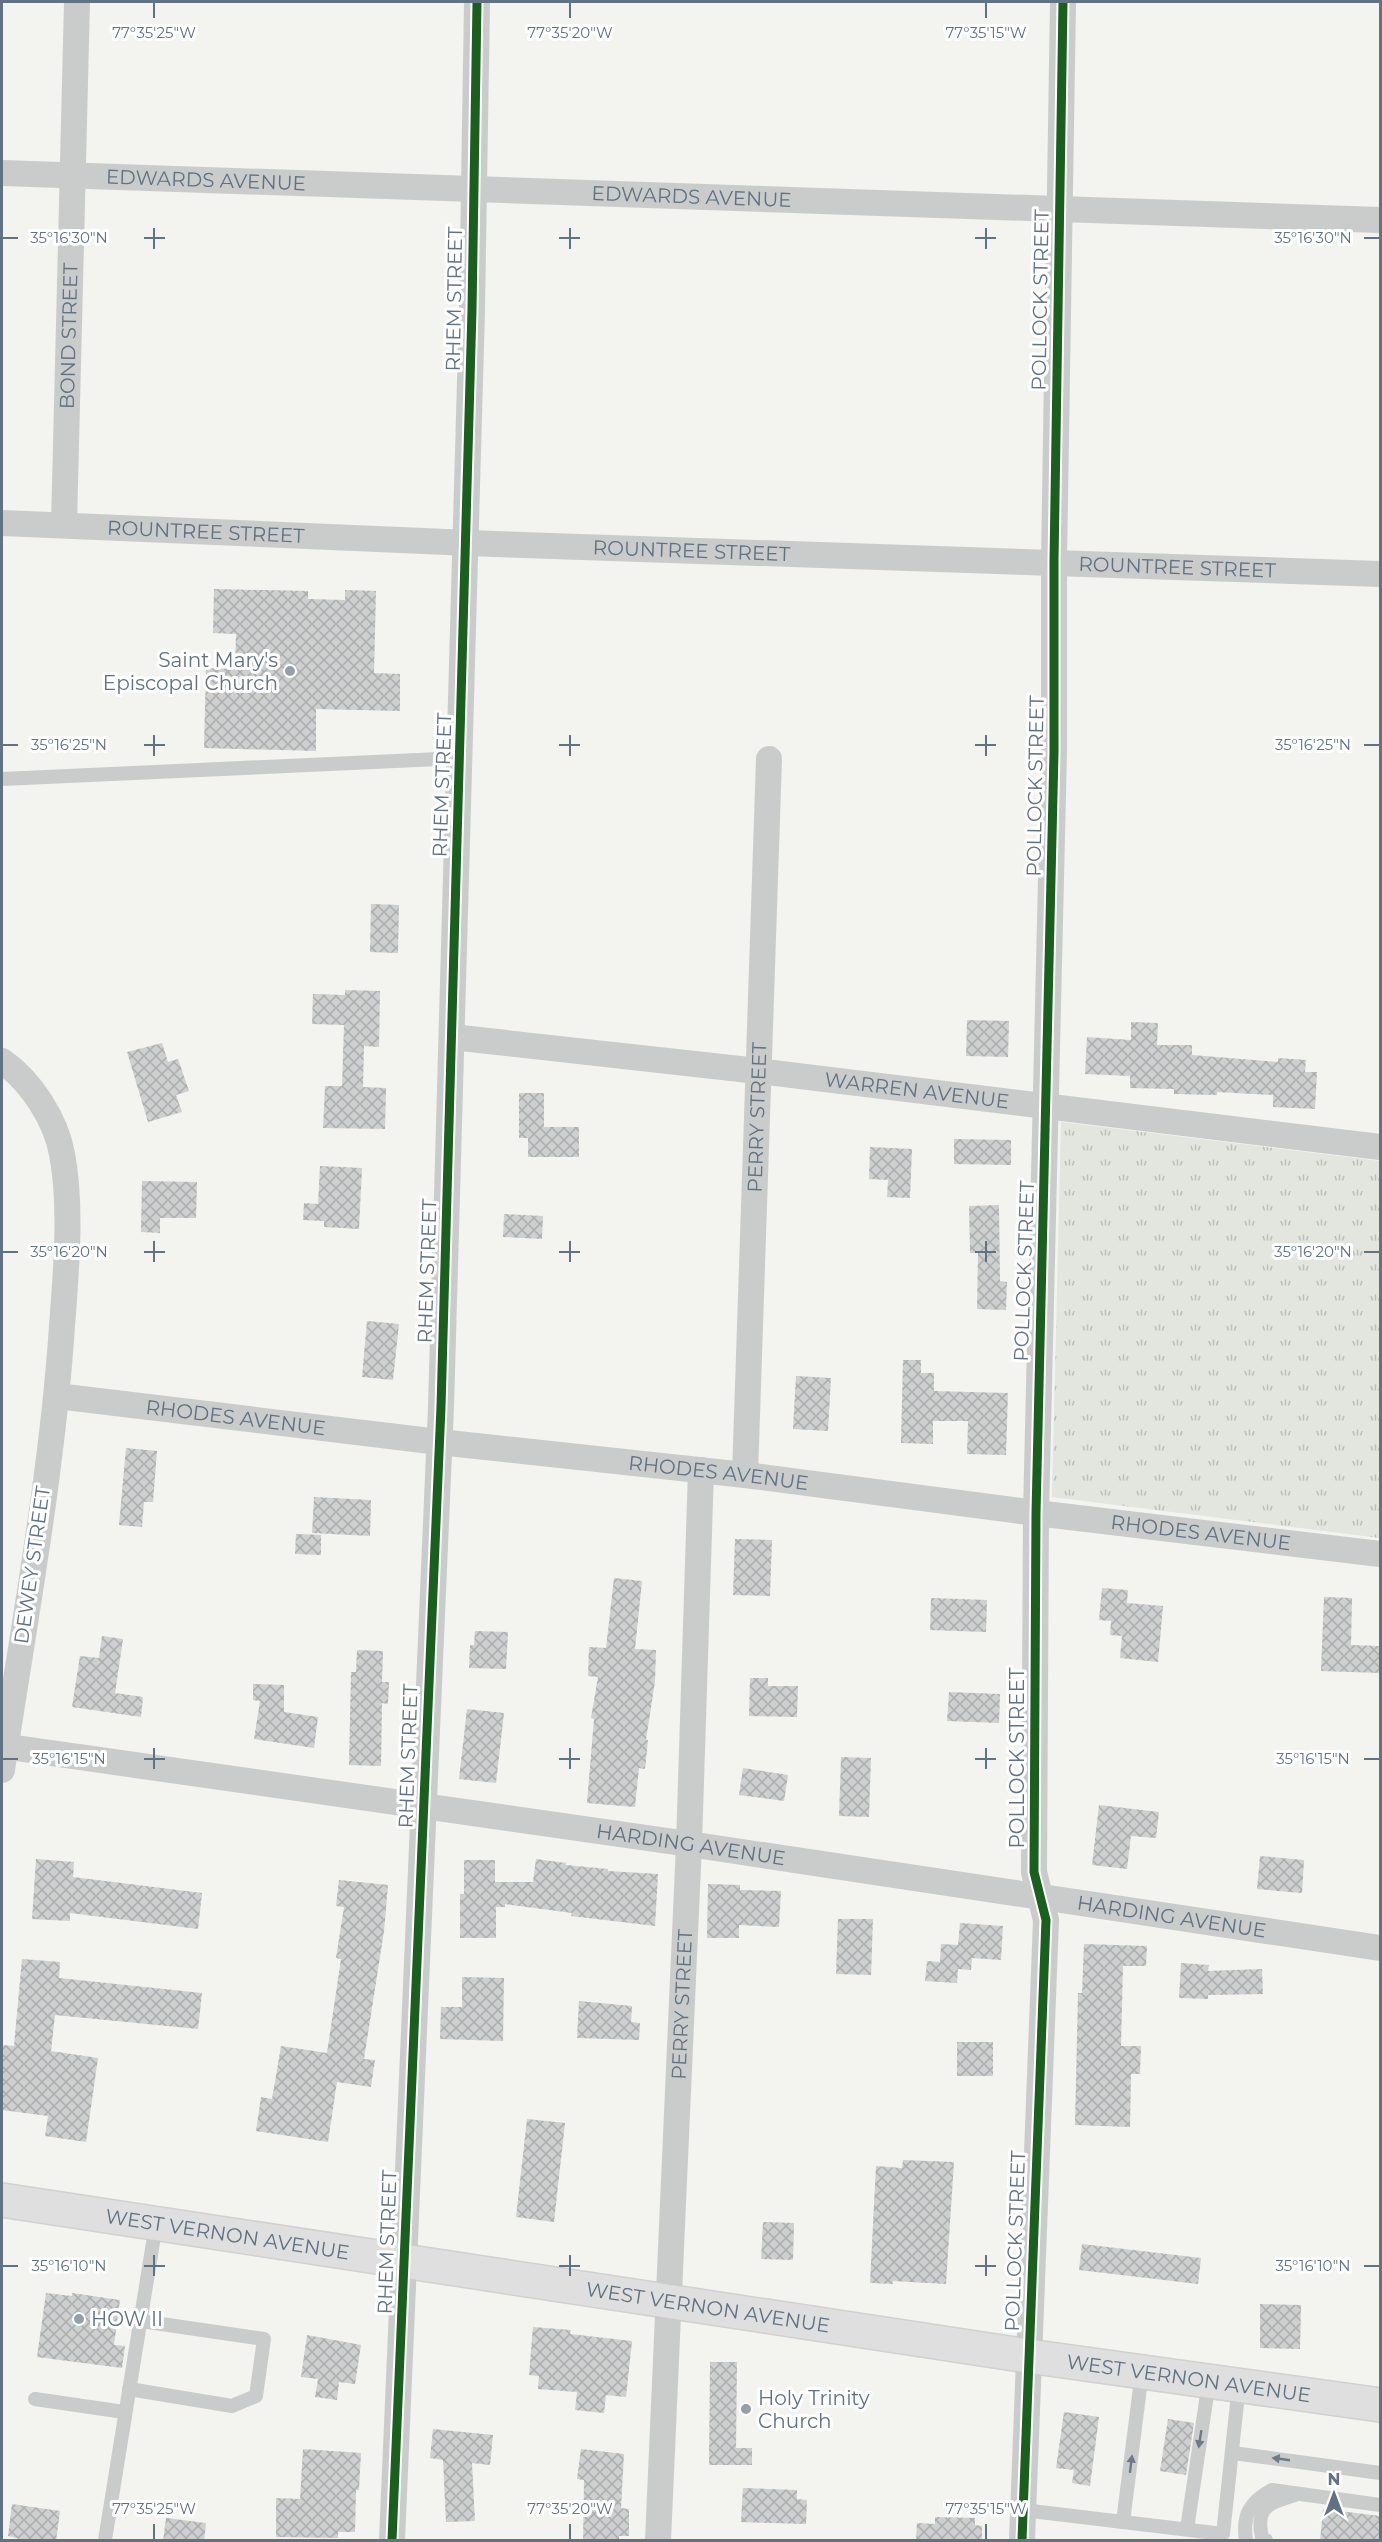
<svg xmlns="http://www.w3.org/2000/svg" width="1382" height="2542" viewBox="0 0 1382 2542" font-family="Montserrat,sans-serif">
<style>
.park{fill:url(#park-tufts)}
.building{fill:url(#building-cross-hatch)}
.lines{fill:none;stroke-linecap:round;stroke-linejoin:round}
.primary-casing{stroke:#d0d1d0;stroke-width:36}
.service{stroke:#cacccc;stroke-width:14}
.minor{stroke:#cacccc;stroke-width:26}
.primary{stroke:#dfdfe0;stroke-width:33}
.cycleway-casing{stroke:#fff;stroke-width:13}
.cycleway{stroke:#1b5e20;stroke-width:9}
.oneway{fill:#6c7b8a}
.ticks{fill:none;stroke:#617283;stroke-width:2}
.poi-dot{fill:#949fa9;stroke:#fff;stroke-width:2}
.labels{text-anchor:middle;stroke-width:6;stroke-linejoin:round;paint-order:stroke}
.street-label{font-size:20px;fill:#617283;stroke:#fff}
.poi-label{font-size:20px;fill:#617283;stroke:#fff;text-anchor:start}
.ticks-label{font-size:15px;text-anchor:middle;fill:#617283;stroke:#fff;stroke-width:6;stroke-linejoin:round;paint-order:stroke}
</style>
<defs>
<pattern id="park-tufts" width="24" height="20" patternUnits="userSpaceOnUse" patternTransform="scale(1.5)"><rect width="24" height="20" fill="#e2e6de"/><path d="M3 7l-1-3M5 7V3M7 7l1-3M15 17l-1-3M17 17v-4M19 17l1-3" fill="none" stroke="#bbbfb9"/></pattern>
<pattern id="building-cross-hatch" width="8" height="8" patternUnits="userSpaceOnUse" patternTransform="scale(1.5)"><rect width="8" height="8" fill="#cecfcf"/><path d="M0 0l8 8M0 8l8-8" fill="none" stroke="#abacad"/></pattern>
</defs>
<rect width="100%" height="100%" fill="#f3f3f0"/>
<polygon class="park" points="1061,1122 1380,1161 1380,1538 1052,1497"/>
<g class="building">
<polygon points="214,589 308,591 308,599 345,600 345,590 376,591 374,673 400,674 400,711 316,709 316,751 204,748 206,668 235,669 236,634 213,633"/>
<polygon points="371,904 399,905 398,953 370,952"/>
<polygon points="345,990 380,991 379,1047 364,1046 363,1087 386,1088 385,1129 323,1128 325,1086 342,1086 344,1025 312,1024 313,994 345,995"/>
<polygon points="967,1020 1009,1021 1008,1057 966,1056"/>
<polygon points="1131,1022 1158,1023 1157,1045 1192,1045 1192,1055 1278,1062 1278,1058 1306,1060 1305,1072 1317,1072 1315,1109 1273,1107 1273,1095 1217,1092 1217,1095 1174,1094 1174,1089 1130,1088 1130,1076 1085,1074 1087,1037 1131,1040"/>
<polygon points="162,1043 168,1062 178,1059 189,1091 176,1095 182,1112 148,1122 127,1052"/>
<polygon points="519,1093 544,1093 544,1127 579,1127 579,1157 528,1157 528,1138 519,1138"/>
<polygon points="954,1139 1011,1140 1011,1165 954,1164"/>
<polygon points="870,1147 912,1149 910,1198 887,1197 888,1180 869,1179"/>
<polygon points="320,1166 362,1168 359,1229 324,1227 324,1221 303,1220 304,1203 318,1204"/>
<polygon points="142,1181 197,1182 196,1218 160,1218 160,1233 141,1232"/>
<polygon points="999,1205 1000,1281 1007,1282 1006,1310 977,1309 978,1253 970,1253 969,1206"/>
<polygon points="504,1214 543,1216 542,1239 503,1237"/>
<polygon points="367,1321 399,1324 393,1380 362,1377"/>
<polygon points="903,1360 921,1360 921,1373 934,1373 934,1391 1008,1393 1006,1455 967,1454 968,1421 933,1421 933,1444 901,1443"/>
<polygon points="796,1376 831,1378 828,1431 793,1429"/>
<polygon points="126,1448 157,1451 153,1502 144,1502 142,1527 119,1525"/>
<polygon points="314,1497 371,1500 370,1536 312,1533"/>
<polygon points="296,1534 321,1535 321,1555 295,1554"/>
<polygon points="735,1539 772,1540 770,1596 733,1595"/>
<polygon points="614,1578 642,1581 635,1649 656,1650 655,1681 646,1740 648,1740 645,1769 639,1768 635,1807 587,1803 594,1719 591,1718 598,1677 588,1676 589,1647 606,1648"/>
<polygon points="1102,1588 1128,1590 1127,1603 1163,1606 1158,1662 1120,1658 1122,1636 1110,1635 1111,1621 1099,1620"/>
<polygon points="1324,1597 1352,1598 1351,1645 1380,1646 1380,1673 1321,1671"/>
<polygon points="931,1598 987,1600 986,1632 930,1630"/>
<polygon points="475,1631 508,1632 506,1669 469,1668 470,1645 474,1645"/>
<polygon points="102,1636 123,1639 115,1693 143,1697 141,1717 72,1707 80,1656 99,1658"/>
<polygon points="357,1650 383,1651 382,1682 389,1682 388,1704 382,1703 381,1766 349,1765 351,1672 356,1672"/>
<polygon points="750,1678 768,1678 768,1686 798,1686 797,1717 749,1716"/>
<polygon points="253,1684 284,1685 284,1712 318,1717 314,1748 254,1739 260,1701 253,1700"/>
<polygon points="949,1692 1000,1694 999,1723 947,1721"/>
<polygon points="467,1709 504,1713 496,1783 459,1779"/>
<polygon points="841,1757 871,1758 869,1817 839,1816"/>
<polygon points="743,1768 788,1775 784,1801 739,1795"/>
<polygon points="1099,1805 1159,1812 1156,1838 1131,1836 1127,1869 1092,1865"/>
<polygon points="1260,1856 1304,1860 1302,1893 1257,1889"/>
<polygon points="36,1859 74,1862 73,1877 202,1893 198,1929 70,1913 70,1921 32,1919"/>
<polygon points="536,1859 566,1863 566,1865 608,1869 608,1871 658,1874 655,1926 571,1916 572,1913 505,1904 505,1907 496,1907 496,1938 460,1938 460,1894 464,1894 464,1860 495,1860 495,1882 533,1882"/>
<polygon points="339,1880 388,1885 384,1931 364,2059 375,2060 371,2087 337,2082 328,2142 256,2131 261,2097 272,2099 281,2046 327,2053 341,1959 336,1958 344,1907 336,1906"/>
<polygon points="708,1884 740,1885 740,1890 781,1891 779,1927 739,1925 739,1938 707,1938"/>
<polygon points="838,1919 873,1919 871,1975 836,1974"/>
<polygon points="960,1923 1003,1926 1001,1960 972,1958 971,1970 958,1969 957,1983 925,1981 927,1961 940,1962 941,1944 958,1945"/>
<polygon points="1084,1944 1147,1946 1146,1966 1123,1966 1121,2046 1141,2046 1140,2074 1131,2074 1130,2127 1075,2125 1078,1993 1082,1993"/>
<polygon points="22,1959 60,1962 59,1978 202,1993 198,2029 55,2015 51,2051 98,2058 86,2142 45,2136 48,2116 2,2110 2,2045 14,2046"/>
<polygon points="1181,1963 1209,1965 1208,1971 1262,1969 1263,1994 1208,1995 1208,1999 1179,1998"/>
<polygon points="462,1977 504,1978 503,2041 440,2039 441,2007 462,2007"/>
<polygon points="579,2001 632,2006 631,2022 640,2023 639,2040 577,2038"/>
<rect x="957" y="2042" width="36" height="34"/>
<polygon points="527,2119 565,2123 554,2222 516,2217"/>
<polygon points="903,2160 954,2162 946,2284 893,2281 893,2284 870,2283 876,2166 902,2168"/>
<polygon points="763,2222 794,2223 793,2260 761,2259"/>
<polygon points="1082,2244 1201,2258 1198,2284 1079,2270"/>
<polygon points="46,2293 72,2296 72,2293 120,2300 114,2345 125,2346 122,2368 37,2357"/>
<polygon points="1260,2304 1301,2305 1300,2349 1260,2348"/>
<polygon points="533,2327 571,2330 570,2334 632,2341 626,2397 606,2395 604,2413 575,2410 577,2392 538,2389 539,2376 529,2375"/>
<polygon points="307,2335 361,2345 355,2384 339,2382 337,2400 315,2397 318,2379 301,2377"/>
<polygon points="710,2362 737,2362 736,2448 752,2448 752,2465 709,2465"/>
<polygon points="1064,2412 1099,2417 1090,2486 1072,2483 1074,2470 1056,2468"/>
<polygon points="1168,2419 1194,2423 1186,2475 1160,2471"/>
<polygon points="433,2429 493,2435 490,2465 472,2463 475,2521 446,2522 443,2460 430,2458"/>
<polygon points="303,2449 361,2453 359,2490 356,2490 355,2532 338,2532 338,2538 276,2537 276,2498 300,2499"/>
<polygon points="581,2449 624,2454 621,2508 629,2509 629,2536 619,2536 619,2541 583,2541 584,2480 577,2479"/>
<polygon points="743,2488 797,2490 797,2499 807,2500 806,2524 741,2522"/>
<polygon points="12,2504 60,2511 56,2541 27,2541 8,2536"/>
<polygon points="1323,2509 1380,2516 1380,2541 1320,2541"/>
<polygon points="935,2517 975,2518 975,2525 982,2526 982,2541 916,2541 917,2523 935,2524"/>
<polygon points="166,2518 206,2523 204,2541 163,2541"/>
</g>
<g class="lines">
<defs>
<g id="primary">
<path id="s9" d="M2,2200l1026,156 352,49"/>
</g>
</defs>
<use href="#primary" class="primary-casing"/>
<g class="service">
<polyline points="2,779 461,758"/>
<polyline points="129,2389 232,2406 256,2396 264,2339 141,2321"/>
<polyline points="35,2399 124,2412"/>
<polyline points="1233,2453 1380,2473"/>
<polyline points="1023,2510 1223,2534 1239,2385"/>
<polyline points="1123,2522 1142,2372"/>
<polyline points="1187,2529 1209,2381"/>
<polyline points="105,2540 156,2224"/>
<path d="M1246,2540c-4,-25 4,-38 26,-50l108,15"/>
<path d="M1266,2540l-4,-2c-7,-32 7,-35 33,-43"/>
</g>
<g class="minor">
<path id="s1" d="M2,173l1378,47"/>
<path id="s2" d="M2,523l492,21 886,30"/>
<path id="s3" d="M64,525l13,-523"/>
<path id="s4" d="M452,1037l306,34 622,76"/>
<path d="M2,1061c29,20 54,59 60,93 10,52 4,119 0,172 -10,149 -38,297 -60,444"/>
<path id="s5" d="M57,1396l382,46 306,33 291,38 344,41"/>
<path id="s6" d="M745,1475l24,-716"/>
<path id="s7" d="M2,1746l687,98 691,104"/>
<polyline points="392,2540 441,1407 472,310 477,2"/>
<path id="s8" d="M658,2540l31,-696 12,-374"/>
<polyline points="1022,2540 1046,1920 1034,1872 1036,1513 1054,752 1054,561 1063,2"/>
</g>
<use href="#primary" class="primary"/>
<defs>
<g id="cycleway">
<polyline points="392,2540 441,1407 472,310 477,2"/>
<polyline points="1022,2540 1046,1920 1034,1872 1036,1513 1054,752 1054,561 1063,2"/>
</g>
</defs>
<use href="#cycleway" class="cycleway-casing"/>
<use href="#cycleway" class="cycleway"/>
</g>
<defs><path id="oneway-solid" d="M-6-.8H1V-3.2L6.5 0L1 3.2V.8H-6Z" transform="scale(1.5)"/></defs>
<g class="oneway">
<use href="#oneway-solid" transform="translate(1200 2439) rotate(99)"/>
<use href="#oneway-solid" transform="translate(1281 2459) rotate(-172)"/>
<use href="#oneway-solid" transform="translate(1131 2464) rotate(-83)"/>
</g>
<path class="ticks" d="M154,3v15M570,3v15M986,3v15M154,228v21M570,228v21M986,228v21M3,238h15M144,238h21M559,238h21M975,238h21M1364,238h15M154,735v21M570,735v21M986,735v21M3,745h15M144,745h21M559,745h21M975,745h21M1364,745h15M154,1241v21M570,1241v21M986,1241v21M3,1252h15M144,1252h21M559,1252h21M975,1252h21M1364,1252h15M154,1748v21M570,1748v21M986,1748v21M3,1759h15M144,1759h21M559,1759h21M975,1759h21M1364,1759h15M154,2255v21M570,2255v21M986,2255v21M3,2266h15M144,2266h21M559,2266h21M975,2266h21M1364,2266h15M154,2524v15M570,2524v15M986,2524v15"/>
<g class="poi-dot">
<circle cx="290" cy="671" r="6"/>
<circle cx="79" cy="2319" r="6"/>
<circle cx="746" cy="2409" r="6"/>
</g>
<g class="labels">
<g class="street-label">
<text dy="7" stroke="none"><textPath href="#s1" startOffset="204">EDWARDS AVENUE</textPath></text>
<text dy="7" stroke="none"><textPath href="#s1" startOffset="690">EDWARDS AVENUE</textPath></text>
<text transform="translate(454 299) rotate(-89)" y="7">RHEM STREET</text>
<text transform="translate(1040 300) rotate(-89)" y="7">POLLOCK STREET</text>
<text dy="7" stroke="none"><textPath href="#s3" startOffset="189">BOND STREET</textPath></text>
<text dy="7" stroke="none"><textPath href="#s2" startOffset="204">ROUNTREE STREET</textPath></text>
<text dy="7" stroke="none"><textPath href="#s2" startOffset="690">ROUNTREE STREET</textPath></text>
<text dy="7" stroke="none"><textPath href="#s2" startOffset="1176">ROUNTREE STREET</textPath></text>
<text transform="translate(442 785) rotate(-88)" y="7">RHEM STREET</text>
<text transform="translate(1035 786) rotate(-89)" y="7">POLLOCK STREET</text>
<text dy="7" stroke="none"><textPath href="#s4" startOffset="468">WARREN AVENUE</textPath></text>
<text dy="7" stroke="none"><textPath href="#s6" startOffset="358">PERRY STREET</textPath></text>
<text transform="translate(427 1271) rotate(-88)" y="7">RHEM STREET</text>
<text transform="translate(1024 1271) rotate(-88)" y="7">POLLOCK STREET</text>
<text dy="7" stroke="none"><textPath href="#s5" startOffset="180">RHODES AVENUE</textPath></text>
<text dy="7" stroke="none"><textPath href="#s5" startOffset="666">RHODES AVENUE</textPath></text>
<text dy="7" stroke="none"><textPath href="#s5" startOffset="1152">RHODES AVENUE</textPath></text>
<text transform="translate(32 1565) rotate(-82)" y="7">DEWEY STREET</text>
<text transform="translate(408 1756) rotate(-88)" y="7">RHEM STREET</text>
<text transform="translate(1017 1758) rotate(-90)" y="7">POLLOCK STREET</text>
<text dy="7" stroke="none"><textPath href="#s7" startOffset="696">HARDING AVENUE</textPath></text>
<text dy="7" stroke="none"><textPath href="#s7" startOffset="1182">HARDING AVENUE</textPath></text>
<text dy="7" stroke="none"><textPath href="#s8" startOffset="536">PERRY STREET</textPath></text>
<text dy="7" stroke="none"><textPath href="#s9" startOffset="228">WEST VERNON AVENUE</textPath></text>
<text transform="translate(1015 2241) rotate(-88)" y="7">POLLOCK STREET</text>
<text transform="translate(387 2242) rotate(-88)" y="7">RHEM STREET</text>
<text dy="7" stroke="none"><textPath href="#s9" startOffset="714">WEST VERNON AVENUE</textPath></text>
<text dy="7" stroke="none"><textPath href="#s9" startOffset="1200">WEST VERNON AVENUE</textPath></text>
</g>
<g class="poi-label">
<text x="278" y="667" text-anchor="end">Saint Mary's<tspan x="278" dy="23">Episcopal Church</tspan></text>
<text x="91" y="2326">HOW II</text>
<text x="758" y="2405">Holy Trinity<tspan x="758" dy="23">Church</tspan></text>
</g>
</g>
<g class="ticks-label">
<text x="154" y="38">77°35'25"W</text>
<text x="570" y="38">77°35'20"W</text>
<text x="986" y="38">77°35'15"W</text>
<text x="69" y="243">35°16'30"N</text>
<text x="1313" y="243">35°16'30"N</text>
<text x="69" y="750">35°16'25"N</text>
<text x="1313" y="750">35°16'25"N</text>
<text x="69" y="1257">35°16'20"N</text>
<text x="1313" y="1257">35°16'20"N</text>
<text x="69" y="1764">35°16'15"N</text>
<text x="1313" y="1764">35°16'15"N</text>
<text x="69" y="2271">35°16'10"N</text>
<text x="1313" y="2271">35°16'10"N</text>
<text x="154" y="2514">77°35'25"W</text>
<text x="570" y="2514">77°35'20"W</text>
<text x="986" y="2514">77°35'15"W</text>
</g>
<rect width="1382" height="2542" fill="none" stroke="#617283" stroke-width="6"/>
<g transform="translate(1334 2494)" stroke="#ffffff" stroke-width="4.5" paint-order="stroke">
<path d="M0-4.5L10 22L0 15L-10 22Z" fill="#617283"/>
<text y="-9" font-size="16" font-weight="bold" text-anchor="middle" fill="#617283">N</text>
</g>
</svg>
